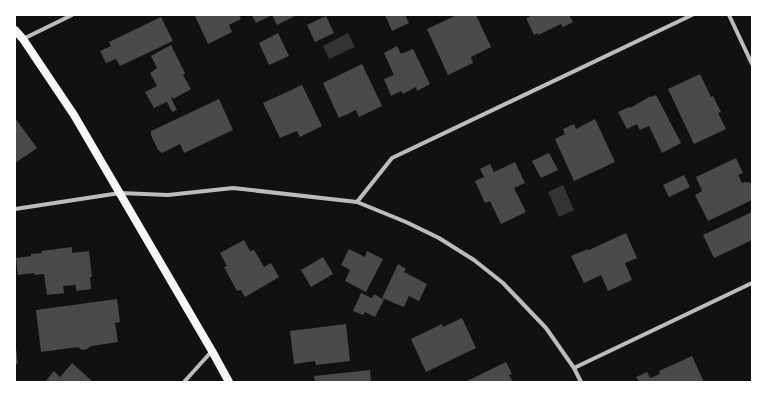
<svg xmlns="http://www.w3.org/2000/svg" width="767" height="397" viewBox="0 0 767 397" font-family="'Source Serif 4',serif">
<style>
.water{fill:#333}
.building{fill:#4a4a4a}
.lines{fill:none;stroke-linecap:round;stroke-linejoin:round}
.minor{stroke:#bcbcbc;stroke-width:4}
.secondary{stroke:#f5f5f5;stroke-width:8}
</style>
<rect width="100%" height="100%" fill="#111"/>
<g class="water">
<polygon points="348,33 355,47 329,59 323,46"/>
<polygon points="563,185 574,210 559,217 548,192"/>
</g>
<g class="building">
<polygon points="197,15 239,15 241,19 229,25 232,32 208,44 195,16"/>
<polygon points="252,15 297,15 277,25 272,15 256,23"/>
<polygon points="385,15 405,15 409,23 392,31"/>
<polygon points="457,15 476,15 491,47 471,57 473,63 448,75 427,29"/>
<polygon points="529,15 569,15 573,22 563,27 561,24 538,35 538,33 534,35 526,18 530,17"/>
<polygon points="326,16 334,33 315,42 307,25"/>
<polygon points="161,17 173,41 120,66 116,59 106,63 100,51 111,46 109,42"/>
<polygon points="278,33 289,56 269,65 259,43"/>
<polygon points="171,45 185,73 183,75 191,89 173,99 173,97 171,98 177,110 172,112 167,102 154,108 145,92 157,86 150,73 157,68 151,56"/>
<polygon points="397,46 401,54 413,49 430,84 417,91 416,87 403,94 401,91 391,96 384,79 394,75 384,53"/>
<polygon points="362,64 382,106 359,117 356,110 339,118 323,83"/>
<polygon points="700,74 711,97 713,96 721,112 718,113 726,129 694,144 668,89"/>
<polygon points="302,85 322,126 300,137 297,131 280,138 263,103"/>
<polygon points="656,95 681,143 662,153 649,126 640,130 637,124 627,129 618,112 629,107 630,108 651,96 651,97"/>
<polygon points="219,99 233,130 184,153 180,144 162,153 158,150 151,135 151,131"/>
<polygon points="15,118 37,148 15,163"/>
<polygon points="595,119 615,162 574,181 555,139 565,134 563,129 574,124 576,129"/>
<polygon points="549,153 558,170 541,178 532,161"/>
<polygon points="736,158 743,173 738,175 742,183 745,182 752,183 752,200 708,221 695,195 702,191 696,177"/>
<polygon points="515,162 525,183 514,188 526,212 501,224 490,201 485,203 475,181 484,177 480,169 490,164 494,172"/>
<polygon points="684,175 690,187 669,197 663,185"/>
<polygon points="752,212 752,240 714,258 703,235"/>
<polygon points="626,233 637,258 625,263 632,280 608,291 601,275 584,283 571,256 588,249 589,250"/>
<polygon points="244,240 250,251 254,250 264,267 271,263 279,277 245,297 241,290 237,291 224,267 227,266 220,253"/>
<polygon points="72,247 72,253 89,251 92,277 90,277 91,289 76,291 76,285 63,286 64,293 47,295 44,274 35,275 34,273 18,275 16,258 31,256 31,254 42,253 41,251"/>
<polygon points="349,249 365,257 367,251 383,259 366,292 345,281 350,270 341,265"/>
<polygon points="323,257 333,274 311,287 301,270"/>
<polygon points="398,264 406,269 404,272 427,284 419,301 409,296 404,307 382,298"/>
<polygon points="361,293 372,298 374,294 384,300 375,317 365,312 363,315 353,311"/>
<polygon points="117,299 120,322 115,323 118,342 91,346 87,349 82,350 78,347 41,352 36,310"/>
<polygon points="462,318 476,348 426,372 411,339 442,324 443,327"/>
<polygon points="346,324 350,361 316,365 315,361 294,364 290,331"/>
<polygon points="15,348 16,348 18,364 15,364"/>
<polygon points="692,356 704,382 639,382 636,377 647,372 650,378 660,374 659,371"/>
<polygon points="506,362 512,374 509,375 513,382 465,382"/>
<polygon points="72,363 93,382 45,382 54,371 60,377"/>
<polygon points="370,370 371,382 315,382 314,376"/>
</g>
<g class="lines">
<g class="minor">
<polyline points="729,15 752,64"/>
<polyline points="23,39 72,15"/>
<polyline points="357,202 406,222 439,238 474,260 503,283 546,328 574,368 581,382"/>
<polyline points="15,209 120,193 168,195 233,188 357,202 392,158 692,15"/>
<polyline points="574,368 752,283"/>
<polyline points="184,382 212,351"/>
</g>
<polyline class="secondary" points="15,30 23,39 74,115 212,351 229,382"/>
</g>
<rect width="767" height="397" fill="none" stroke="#ffffff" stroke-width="32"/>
</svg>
